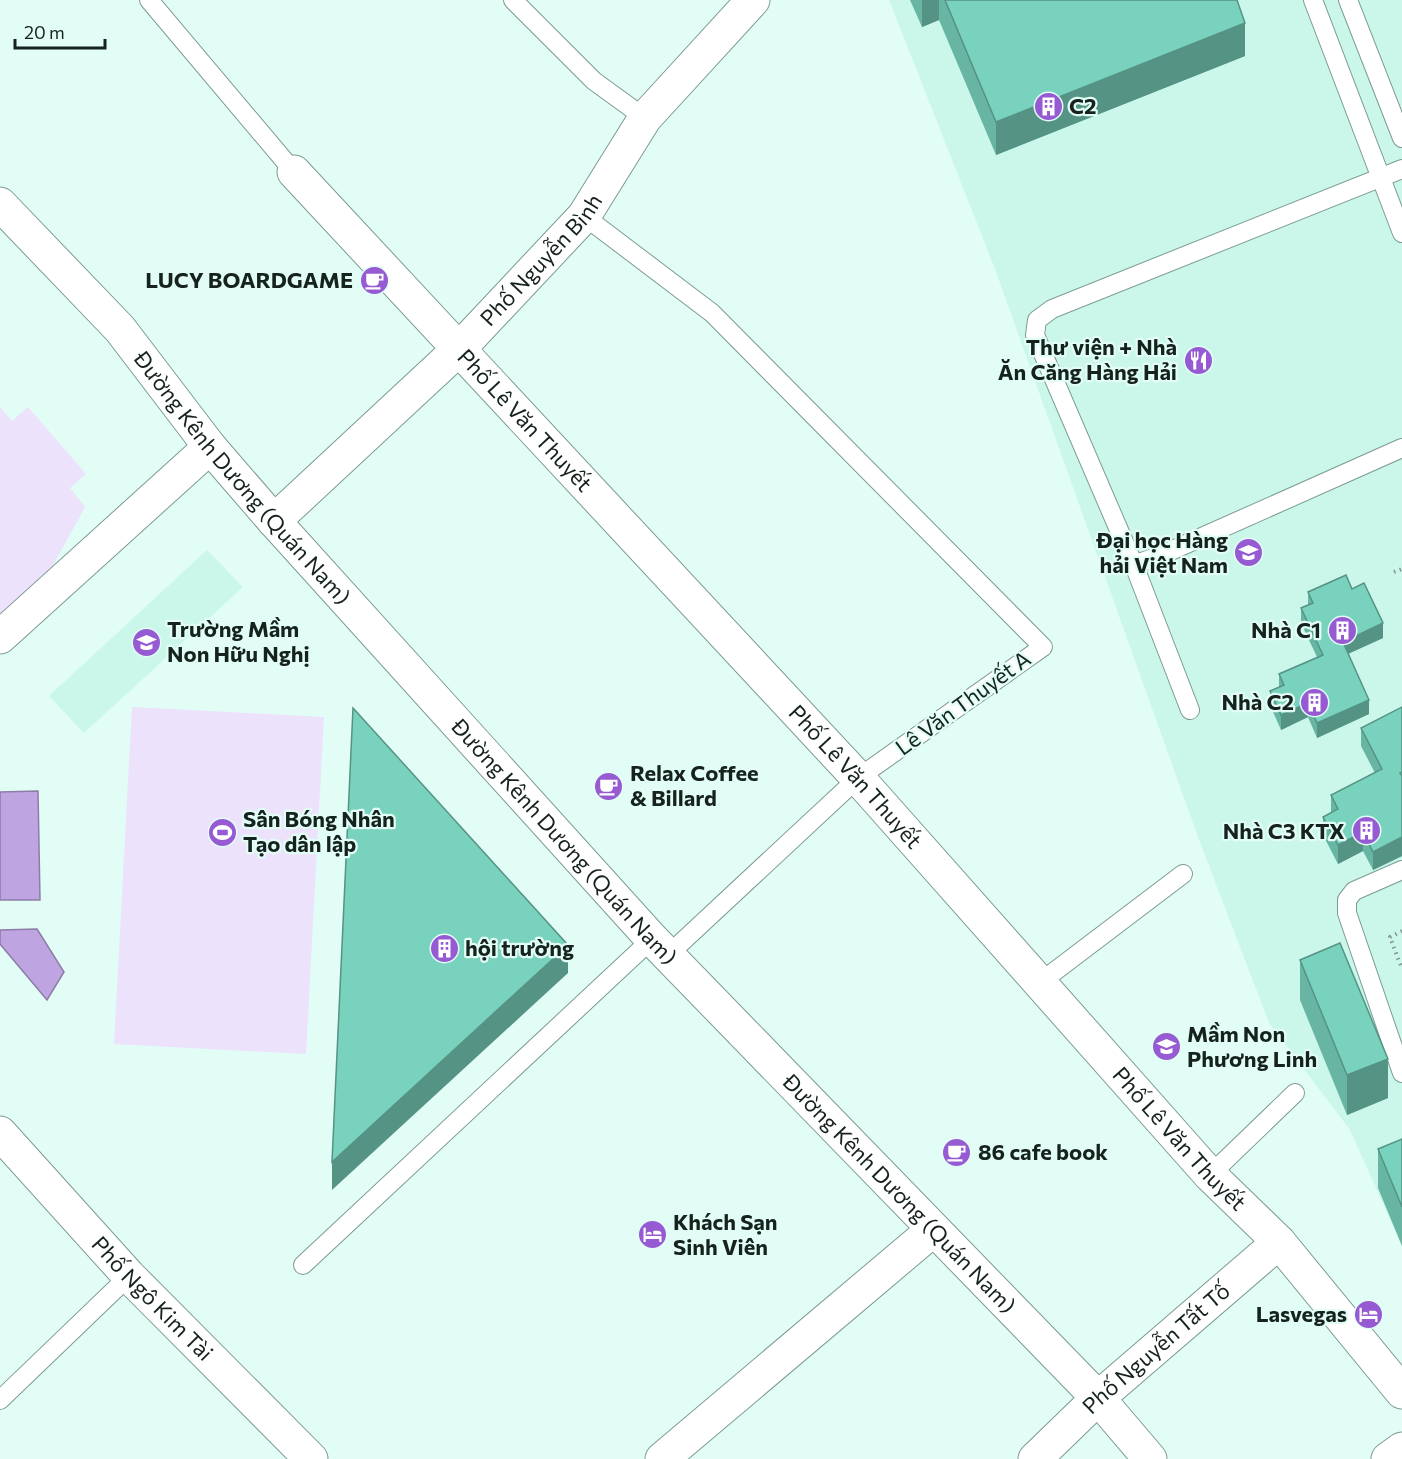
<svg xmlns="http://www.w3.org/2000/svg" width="1402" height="1459" viewBox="0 0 1402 1459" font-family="Commissioner,sans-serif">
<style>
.built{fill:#cbf7eb}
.green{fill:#ece2fb}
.water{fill:#bfa4e2;stroke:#8c7da7;stroke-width:1.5}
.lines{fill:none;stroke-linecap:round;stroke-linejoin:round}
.lane-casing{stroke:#7c9b93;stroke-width:20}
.street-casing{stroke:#7c9b93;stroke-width:35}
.secondary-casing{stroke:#7c9b93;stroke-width:35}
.path{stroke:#829791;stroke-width:4;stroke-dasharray:1.5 4.5;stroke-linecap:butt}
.lane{stroke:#fff;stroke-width:18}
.street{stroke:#fff;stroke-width:33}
.secondary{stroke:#fff;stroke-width:33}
.wall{fill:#68b5a3}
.shaded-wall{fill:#559384}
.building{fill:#79d2bd;stroke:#559384;stroke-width:1.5}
.labels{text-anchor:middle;stroke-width:4.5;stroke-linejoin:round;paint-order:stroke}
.poi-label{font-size:22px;font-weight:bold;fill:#15221e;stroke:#e2fdf6;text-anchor:start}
.street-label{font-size:22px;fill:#15221e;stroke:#e2fdf6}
</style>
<rect width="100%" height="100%" fill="#e2fdf6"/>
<g class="built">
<polygon points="889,0 1402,0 1402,1246 1350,1130 1269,1023 1198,837 995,269"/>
<polygon points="207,550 243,587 84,733 49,696"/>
</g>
<g class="green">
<polygon points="0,407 12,421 28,407 86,474 70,488 85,507 35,598 0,630"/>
<polygon points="132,707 324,717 306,1054 114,1044"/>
</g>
<g class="water">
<polygon points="38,791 40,900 0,900 0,792"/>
<polygon points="37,929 64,972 47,1000 0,944 0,930"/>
</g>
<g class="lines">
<defs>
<g id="lane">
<polyline points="149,0 294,172"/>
<polyline points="513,0 594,81 645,118"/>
<polyline points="1313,0 1402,233"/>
<polyline points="1348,0 1402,138"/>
<polyline points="584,216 712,313 1043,647 858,778 669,954"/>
<polyline points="1134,565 1166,553 1402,448"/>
<polyline points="1190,710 1134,565 1035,335 1037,320 1052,309 1402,169"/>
<polyline points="1402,870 1354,891 1347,900 1347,913 1402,1073"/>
<polyline points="1038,984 1183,874"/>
<polyline points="1210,1175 1295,1093"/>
<polyline points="303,1265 652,939"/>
<polyline points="0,1400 129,1276"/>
</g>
<g id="street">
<path id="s1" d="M294,172l564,606 352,397 69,67 123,150"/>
<path id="s2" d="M274,521l186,-173 124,-132 61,-98 108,-118"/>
<polyline points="0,637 210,447"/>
<path id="s3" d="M0,1133l129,143 182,183"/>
<polyline points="662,1459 933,1230"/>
<polyline points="1388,1459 1402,1449"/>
</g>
<g id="secondary">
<path id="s4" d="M0,204l120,125 90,118 64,74 378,418 446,459 52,61"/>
<path id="s5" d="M1035,1459l63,-61 181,-156"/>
</g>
</defs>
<use href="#lane" class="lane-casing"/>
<use href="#street" class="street-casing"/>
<use href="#secondary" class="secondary-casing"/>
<g class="path">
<polyline points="1394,572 1402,569"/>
<polyline points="1402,931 1390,937 1402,969"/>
</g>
<use href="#lane" class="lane"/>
<use href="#street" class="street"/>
<use href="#secondary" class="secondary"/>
</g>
<g class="wall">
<polygon points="910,0 1237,0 1245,56 996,155 939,20 922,27"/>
<polygon points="1352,589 1383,638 1348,654 1369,714 1317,738 1308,717 1281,730 1270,705 1270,691 1279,687 1279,674 1317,657 1301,623 1301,608 1308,605 1308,592"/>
<polygon points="1402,707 1402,856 1373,870 1363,851 1338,864 1323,835 1323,817 1331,812 1331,795 1375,773 1361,746 1361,728"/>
<polygon points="1300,960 1388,1098 1347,1115 1300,1000"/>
<polygon points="1402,1139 1402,1246 1378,1188 1378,1149"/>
</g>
<g class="shaded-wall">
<polygon points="922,0 939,0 939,20 922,27"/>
<polygon points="1245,23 1245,56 996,155 996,122"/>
<polygon points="1383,623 1383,638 1343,656 1343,642"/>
<polygon points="1369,700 1369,714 1317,738 1317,723"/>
<polygon points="1308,703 1308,717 1281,730 1281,715"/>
<polygon points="1363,832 1363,851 1338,864 1338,845"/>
<polygon points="1402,837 1402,856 1373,870 1373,852"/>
<polygon points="568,945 568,973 332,1190 332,1162"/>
<polygon points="1388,1059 1388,1098 1347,1115 1347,1075"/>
</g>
<g class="building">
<polygon points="945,0 1237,0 1245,23 996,122"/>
<polygon points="1346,575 1352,589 1364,583 1383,623 1343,642 1369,700 1317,723 1308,703 1281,715 1270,691 1284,685 1279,674 1323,655 1301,608 1313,603 1308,592"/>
<polygon points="1402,707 1402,772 1400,773 1402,776 1402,837 1373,852 1363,832 1338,845 1323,817 1338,809 1331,795 1382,769 1361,728"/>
<polygon points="353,708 568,945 332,1162"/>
<polygon points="1340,943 1388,1059 1347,1075 1300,960"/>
<polygon points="1402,1139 1402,1207 1378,1149"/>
</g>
<defs>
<symbol id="building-disc" viewBox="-11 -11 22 22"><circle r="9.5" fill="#965bd2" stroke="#e2fdf6"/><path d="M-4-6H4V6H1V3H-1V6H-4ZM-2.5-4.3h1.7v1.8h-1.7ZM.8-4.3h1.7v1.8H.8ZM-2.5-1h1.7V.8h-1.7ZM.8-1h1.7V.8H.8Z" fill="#fff"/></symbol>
<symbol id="cafe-disc" viewBox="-11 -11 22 22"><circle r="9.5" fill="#965bd2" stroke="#e2fdf6"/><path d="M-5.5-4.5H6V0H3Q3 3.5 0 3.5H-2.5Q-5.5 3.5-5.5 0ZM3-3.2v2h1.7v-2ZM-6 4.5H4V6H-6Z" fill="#fff"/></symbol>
<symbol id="restaurant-disc" viewBox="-11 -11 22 22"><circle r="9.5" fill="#965bd2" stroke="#e2fdf6"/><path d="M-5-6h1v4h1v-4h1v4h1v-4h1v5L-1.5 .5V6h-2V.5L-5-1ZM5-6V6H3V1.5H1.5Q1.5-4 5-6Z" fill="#fff"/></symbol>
<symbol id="university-disc" viewBox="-11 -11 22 22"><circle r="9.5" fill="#965bd2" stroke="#e2fdf6"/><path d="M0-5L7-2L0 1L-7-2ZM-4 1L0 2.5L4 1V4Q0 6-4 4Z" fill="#fff"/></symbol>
<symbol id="school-disc" viewBox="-11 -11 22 22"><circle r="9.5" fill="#965bd2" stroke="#e2fdf6"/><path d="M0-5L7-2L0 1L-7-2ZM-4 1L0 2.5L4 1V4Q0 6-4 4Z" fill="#fff"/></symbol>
<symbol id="stadium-disc" viewBox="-11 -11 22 22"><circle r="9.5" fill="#965bd2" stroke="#e2fdf6"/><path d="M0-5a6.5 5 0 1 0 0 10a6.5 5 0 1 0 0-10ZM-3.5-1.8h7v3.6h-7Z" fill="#fff"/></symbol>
<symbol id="hotel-disc" viewBox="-11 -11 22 22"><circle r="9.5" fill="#965bd2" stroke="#e2fdf6"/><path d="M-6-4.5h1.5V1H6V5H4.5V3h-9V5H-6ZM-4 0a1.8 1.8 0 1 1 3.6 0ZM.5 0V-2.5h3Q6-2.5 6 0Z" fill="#fff"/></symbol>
</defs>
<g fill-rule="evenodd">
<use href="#building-disc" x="1032" y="90" width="33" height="33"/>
<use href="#cafe-disc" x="358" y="264" width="33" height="33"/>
<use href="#restaurant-disc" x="1182" y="344" width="33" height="33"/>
<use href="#university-disc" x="1232" y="536" width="33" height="33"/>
<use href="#building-disc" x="1326" y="614" width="33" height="33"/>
<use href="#school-disc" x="130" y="626" width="33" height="33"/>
<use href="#building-disc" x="1298" y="686" width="33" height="33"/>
<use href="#cafe-disc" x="592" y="770" width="33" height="33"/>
<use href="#building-disc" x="1350" y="814" width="33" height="33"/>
<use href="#stadium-disc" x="206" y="816" width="33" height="33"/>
<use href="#building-disc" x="428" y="932" width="33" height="33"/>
<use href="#school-disc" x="1150" y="1030" width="33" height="33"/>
<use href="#cafe-disc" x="940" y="1136" width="33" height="33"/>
<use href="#hotel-disc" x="636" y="1218" width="33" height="33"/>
<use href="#hotel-disc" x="1352" y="1298" width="33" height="33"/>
</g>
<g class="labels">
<g class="poi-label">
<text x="1069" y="114">C2</text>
<text x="353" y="288" text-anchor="end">LUCY BOARDGAME</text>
<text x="1177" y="355" text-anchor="end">Thư viện + Nhà<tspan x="1177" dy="25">Ăn Căng Hàng Hải</tspan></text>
<text x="1228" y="548" text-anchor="end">Đại học Hàng<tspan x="1228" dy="25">hải Việt Nam</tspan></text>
<text x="167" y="637">Trường Mầm<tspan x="167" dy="25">Non Hữu Nghị</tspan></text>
<text x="1321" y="638" text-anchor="end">Nhà C1</text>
<text x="1294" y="710" text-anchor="end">Nhà C2</text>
<text x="630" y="781">Relax Coffee<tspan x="630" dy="25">&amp; Billard</tspan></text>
<text x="243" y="827">Sân Bóng Nhân<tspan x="243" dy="25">Tạo dân lập</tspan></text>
<text x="1345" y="839" text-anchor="end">Nhà C3 KTX</text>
<text x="465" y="956">hội trường</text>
<text x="1187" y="1042">Mầm Non<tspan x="1187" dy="25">Phương Linh</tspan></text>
<text x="978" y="1160">86 cafe book</text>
<text x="673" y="1230">Khách Sạn<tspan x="673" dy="25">Sinh Viên</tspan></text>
<text x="1347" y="1322" text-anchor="end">Lasvegas</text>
</g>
<g class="street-label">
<text dy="8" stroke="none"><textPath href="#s2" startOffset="374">Phố Nguyễn Bình</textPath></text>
<text dy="8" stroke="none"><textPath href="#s1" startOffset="339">Phố Lê Văn Thuyết</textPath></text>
<text dy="8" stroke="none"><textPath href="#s4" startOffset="366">Đường Kênh Dương (Quán Nam)</textPath></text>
<text transform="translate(963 703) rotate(-36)" y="8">Lê Văn Thuyết A</text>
<text dy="8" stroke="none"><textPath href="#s1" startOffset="825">Phố Lê Văn Thuyết</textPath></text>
<text dy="8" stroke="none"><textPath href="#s4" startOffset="852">Đường Kênh Dương (Quán Nam)</textPath></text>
<text dy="8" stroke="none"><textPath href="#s1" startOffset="1311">Phố Lê Văn Thuyết</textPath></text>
<text dy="8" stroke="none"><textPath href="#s4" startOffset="1338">Đường Kênh Dương (Quán Nam)</textPath></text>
<text dy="8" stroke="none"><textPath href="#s3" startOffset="225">Phố Ngô Kim Tài</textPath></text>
<text dy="8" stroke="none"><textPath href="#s5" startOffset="164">Phố Nguyễn Tất Tố</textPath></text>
</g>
</g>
<path d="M15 39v9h90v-9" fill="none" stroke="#15221e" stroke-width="3"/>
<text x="24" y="39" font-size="18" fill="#15221e" stroke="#e2fdf6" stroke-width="4.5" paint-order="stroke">20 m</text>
</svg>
